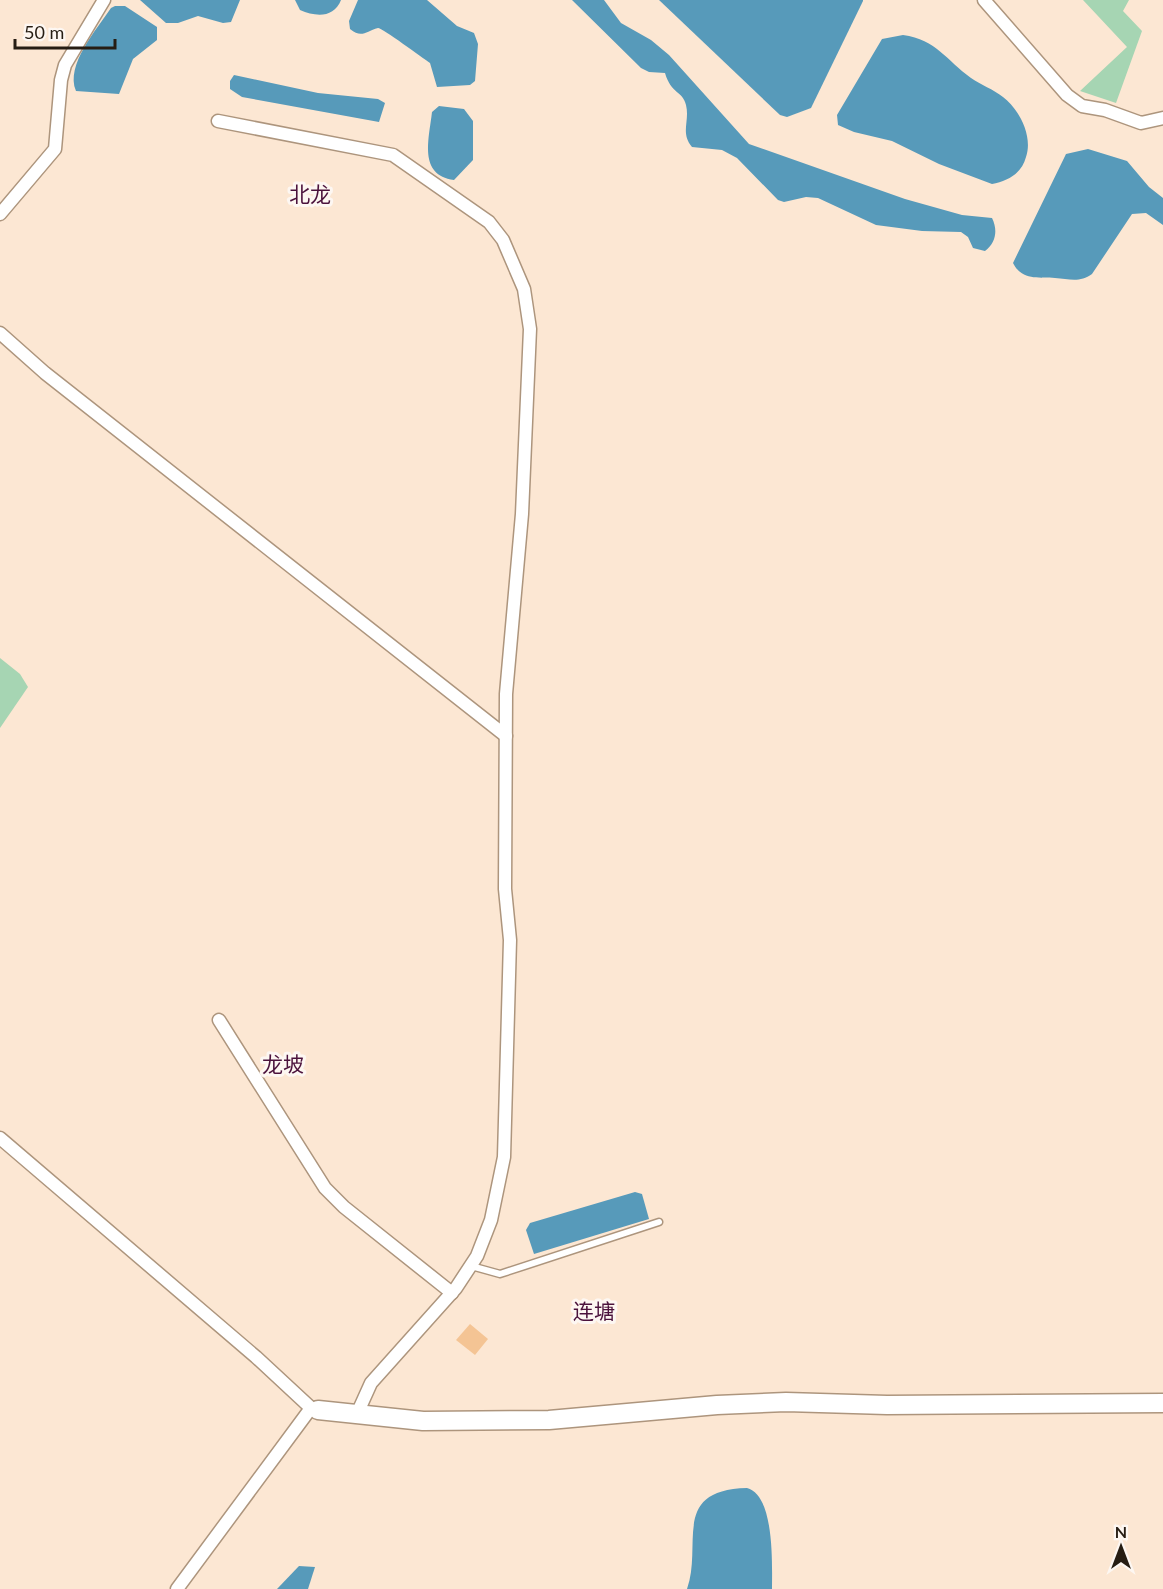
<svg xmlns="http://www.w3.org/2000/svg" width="1163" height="1589" viewBox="0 0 1163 1589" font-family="Lato,'Noto Sans SC',sans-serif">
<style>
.green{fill:#a6d5b3}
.water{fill:#579aba}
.building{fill:#f4c494}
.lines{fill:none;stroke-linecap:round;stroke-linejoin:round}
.lane-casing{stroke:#ad957d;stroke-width:9}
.street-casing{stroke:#ad957d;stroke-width:15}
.secondary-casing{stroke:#ad957d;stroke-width:21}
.lane{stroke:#fff;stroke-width:6}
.street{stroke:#fff;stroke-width:12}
.secondary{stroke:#fff;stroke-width:18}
.labels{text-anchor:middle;stroke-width:6;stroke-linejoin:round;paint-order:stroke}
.quarter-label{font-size:21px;fill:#4b123c;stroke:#fdf7f2}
</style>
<rect width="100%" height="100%" fill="#fce7d3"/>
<g class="green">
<polygon points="1083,0 1129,0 1123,11 1142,31 1116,103 1080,91 1127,47"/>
<polygon points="0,658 20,674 28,687 0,728"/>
</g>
<g class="water">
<polygon points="140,0 240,0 231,22 223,23 198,16 178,23 166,23"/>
<path d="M295,0h46c-7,18 -25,17 -41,10z"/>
<path d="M358,0h69l30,26 17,7 4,11 -3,37 -5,4 -33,2 -7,-24c-7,-5 -48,-35 -52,-35 -12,3 -16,11 -28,1l-1,-8z"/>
<path d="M572,0h32l17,23 30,17 18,15 80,89 156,55 57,16 30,3c6,12 4,25 -7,33l-12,-3 -5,-11 -7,-5 -39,-1 -46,-6 -58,-27 -12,-1 -22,5 -6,-2 -41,-42 -15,-8 -30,-3c-12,-14 -2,-26 -6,-42 -3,-14 -15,-11 -21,-32l-16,-1 -8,-4z"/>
<polygon points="659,0 863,0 863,1 811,108 787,117 780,115"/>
<path d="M115,6h10l32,21v13l-24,19 -14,35 -43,-3c-11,-26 21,-62 35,-83z"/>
<path d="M903,35c34,5 43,25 68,43 10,7 22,11 32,19 17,13 30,40 23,60 -4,16 -18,24 -34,27l-53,-20 -47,-23 -38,-9 -16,-7 -1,-10 45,-76z"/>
<polygon points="234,75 318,93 378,99 385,103 379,122 242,97 230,89 230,81"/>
<path d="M439,106l25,3 9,12v39l-19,20c-36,-5 -25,-41 -22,-68z"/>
<path d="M1088,149l39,12 22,26 14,11v27l-17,-12 -14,1 -40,60c-12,9 -23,5 -37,4 -16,-1 -33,3 -42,-15l53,-109z"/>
<polygon points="635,1192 642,1194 649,1219 534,1254 526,1230 530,1223"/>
<path d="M747,1488c28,7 25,78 25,101h-85c16,-44 -17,-99 60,-101z"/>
<polygon points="299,1566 315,1567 308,1589 277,1589"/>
</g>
<polygon class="building" points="470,1324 488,1339 475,1355 456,1340"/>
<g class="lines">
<defs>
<polyline id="lane" points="471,1266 500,1274 659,1222"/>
<g id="street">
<polyline points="984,0 1067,95 1082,106 1105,110 1141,123 1163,118"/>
<polyline points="218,121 393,155 489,222 503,240 524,289 530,329 522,514 506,694 505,889 510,940 504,1157 491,1220 477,1256 456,1288 371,1383 357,1414"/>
<polyline points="0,214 55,149 61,80 65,65 104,0"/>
<polyline points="0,333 45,373 506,736"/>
<polyline points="219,1020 325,1188 344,1207 452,1293"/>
<polyline points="0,1138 256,1357 311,1408 318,1410"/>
<polyline points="177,1589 311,1408"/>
</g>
<polyline id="secondary" points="318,1410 423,1421 549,1420 717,1405 786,1402 887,1405 1163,1403"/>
</defs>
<use href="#lane" class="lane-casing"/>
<use href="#street" class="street-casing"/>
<use href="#secondary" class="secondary-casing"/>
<use href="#lane" class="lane"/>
<use href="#street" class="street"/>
<use href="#secondary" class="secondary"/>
</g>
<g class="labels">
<g class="quarter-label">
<text x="310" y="202">北龙</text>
<text x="283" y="1072">龙坡</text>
<text x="594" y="1319">连塘</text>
</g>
</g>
<g transform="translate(1121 1547)" stroke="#fdf7f2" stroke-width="4.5" paint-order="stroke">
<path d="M0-4.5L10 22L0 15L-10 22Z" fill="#261d13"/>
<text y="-9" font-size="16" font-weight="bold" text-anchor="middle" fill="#261d13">N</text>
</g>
<path d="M15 39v9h100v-9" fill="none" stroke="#261d13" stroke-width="3"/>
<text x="24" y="39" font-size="18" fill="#261d13" stroke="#fdf7f2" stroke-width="4.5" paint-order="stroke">50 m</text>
</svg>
